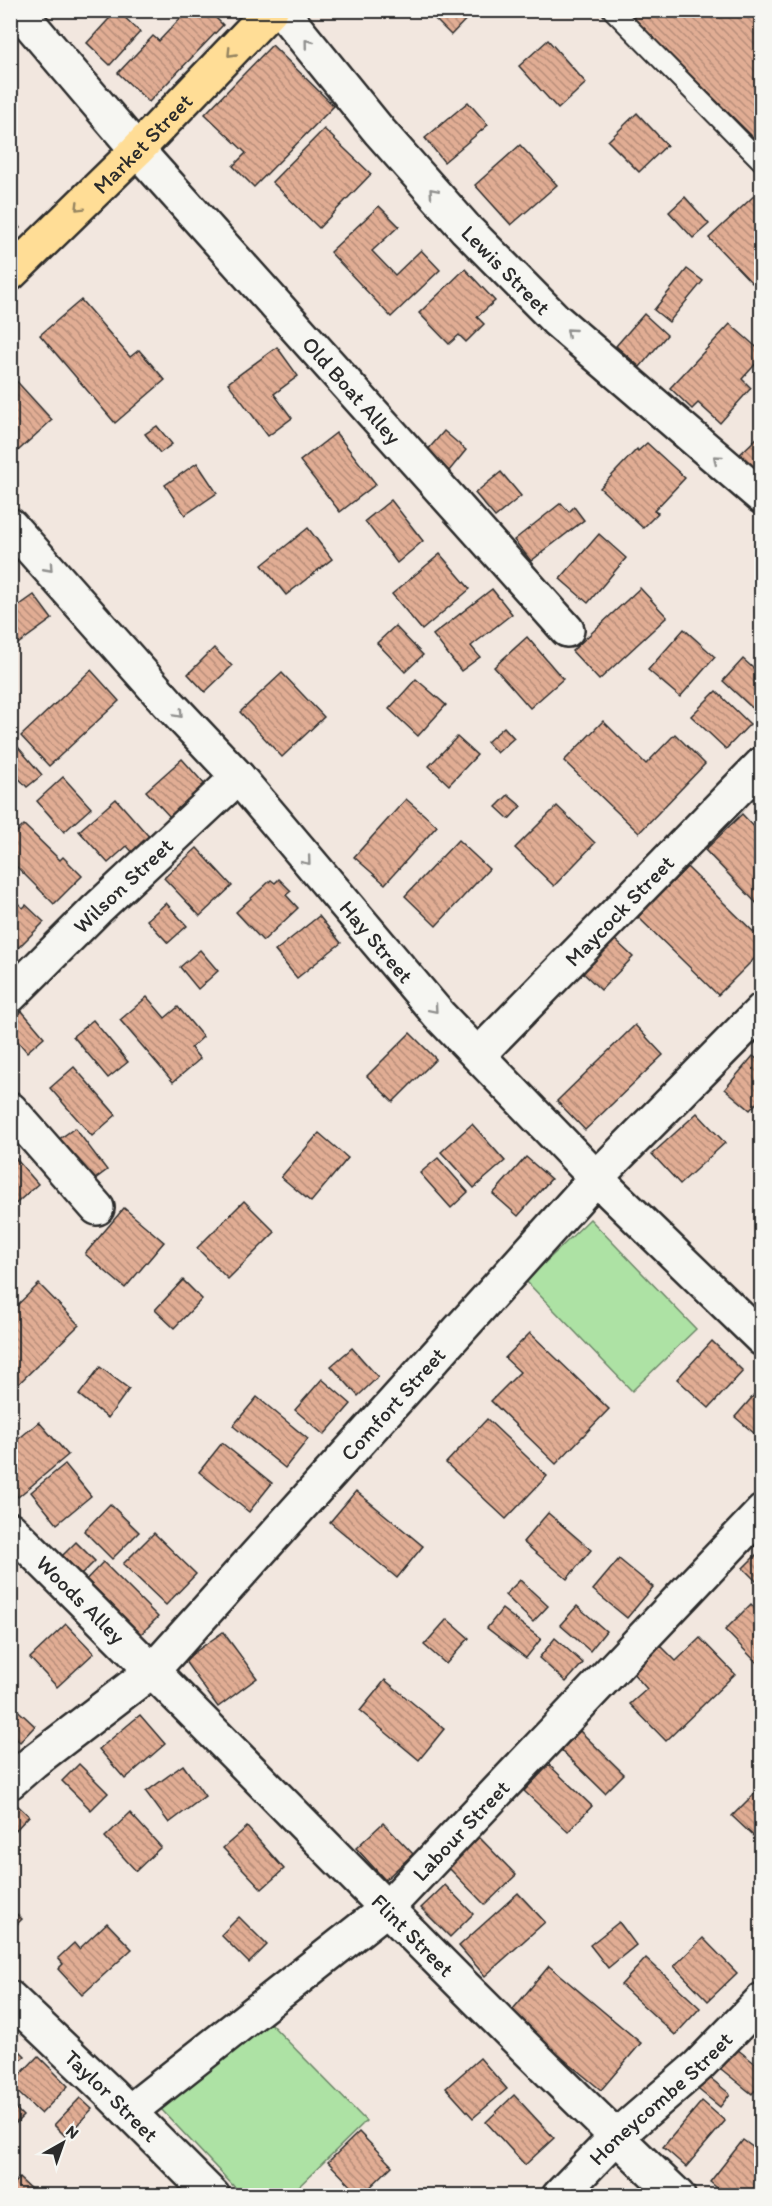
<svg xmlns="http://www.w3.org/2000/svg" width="772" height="2206" viewBox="0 0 772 2206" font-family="Itim,sans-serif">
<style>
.grass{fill:#ade2a4;stroke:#6c8668;stroke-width:1.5}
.building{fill:url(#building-back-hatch);stroke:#2b2b2b;stroke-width:1.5}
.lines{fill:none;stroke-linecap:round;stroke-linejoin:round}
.service-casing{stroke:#2b2b2b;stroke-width:22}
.minor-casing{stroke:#2b2b2b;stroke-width:38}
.primary-casing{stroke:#2b2b2b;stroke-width:38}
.service{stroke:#f6f6f2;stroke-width:18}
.minor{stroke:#f6f6f2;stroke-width:33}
.primary{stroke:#ffdd96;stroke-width:33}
.oneway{stroke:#90908e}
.oneway2{stroke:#958460}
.labels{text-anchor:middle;stroke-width:5;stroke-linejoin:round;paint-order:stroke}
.street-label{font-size:22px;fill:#2b2b2b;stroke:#f6f6f2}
</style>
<defs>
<pattern id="building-back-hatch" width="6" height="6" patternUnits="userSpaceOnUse" patternTransform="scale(1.5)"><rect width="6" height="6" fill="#e1ad94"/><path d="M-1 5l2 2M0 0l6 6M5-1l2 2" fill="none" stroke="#b78d79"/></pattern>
</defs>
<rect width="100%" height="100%" fill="#f2e7df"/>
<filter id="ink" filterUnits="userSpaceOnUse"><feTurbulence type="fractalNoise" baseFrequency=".0167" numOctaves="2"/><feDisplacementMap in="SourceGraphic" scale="12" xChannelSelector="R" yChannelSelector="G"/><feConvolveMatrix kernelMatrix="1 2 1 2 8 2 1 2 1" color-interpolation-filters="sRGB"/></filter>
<g filter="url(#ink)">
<g class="grass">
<polygon points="590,1219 696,1329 632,1391 526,1281"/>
<polygon points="264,2017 366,2121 290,2195 242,2195 161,2109"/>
</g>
<g class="building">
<polygon points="117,10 140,32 110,65 87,43"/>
<polygon points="188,10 208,10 223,25 149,102 118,73 153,36 159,41"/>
<polygon points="426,10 475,10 451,35"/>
<polygon points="625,10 762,10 762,146"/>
<polygon points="548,40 586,83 558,109 519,66"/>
<polygon points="272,45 334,106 254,187 233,166 246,153 205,114"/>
<polygon points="468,102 488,125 444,162 425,138"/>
<polygon points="637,113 667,145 639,172 608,141"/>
<polygon points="324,129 371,174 319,228 272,182"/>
<polygon points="520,145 557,185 511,225 475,185"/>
<polygon points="757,193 762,198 762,274 752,283 709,238"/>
<polygon points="685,197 709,224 693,238 669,212"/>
<polygon points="379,206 399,226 372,251 395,275 421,250 440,270 391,317 330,252"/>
<polygon points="10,217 20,228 10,236"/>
<polygon points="465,269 495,301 477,317 484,324 466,342 459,335 449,344 419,313"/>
<polygon points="687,269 703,281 669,322 654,310"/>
<polygon points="81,300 130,357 139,350 165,380 115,423 40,335"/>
<polygon points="644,314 667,335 640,367 616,346"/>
<polygon points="730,324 762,352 762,357 742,379 751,388 720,423 698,403 692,409 670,388"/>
<polygon points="277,347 298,376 274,394 292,418 268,436 228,383"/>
<polygon points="10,374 52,420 10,458"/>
<polygon points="157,426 172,444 160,453 145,434"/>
<polygon points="444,431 466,450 449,471 426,452"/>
<polygon points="336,433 376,484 340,512 300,461"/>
<polygon points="762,433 762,487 735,459"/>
<polygon points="647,443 685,478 654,511 658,513 643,528 600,488 637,449 638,451"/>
<polygon points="197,463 217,493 185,515 165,485"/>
<polygon points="501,472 521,496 495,517 475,493"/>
<polygon points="391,500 423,541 397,563 365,521"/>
<polygon points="561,503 569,512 574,507 584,520 531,561 514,540"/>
<polygon points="308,528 332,559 286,595 262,565"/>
<polygon points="599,534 626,558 588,603 560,579"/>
<polygon points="440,554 470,589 422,630 392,594"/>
<polygon points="640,588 667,617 599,680 572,651"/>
<polygon points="492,589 512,614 471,646 480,657 461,671 433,635"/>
<polygon points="34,595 52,619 15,646 10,640 10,612"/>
<polygon points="395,626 423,655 405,672 377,643"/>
<polygon points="684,629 715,657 680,697 648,670"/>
<polygon points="527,637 563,679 530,708 494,667"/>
<polygon points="214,648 232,666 205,692 188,674"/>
<polygon points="743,659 762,676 762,717 723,681"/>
<polygon points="91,670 119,701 49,766 21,736"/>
<polygon points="282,673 324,717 282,757 240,712"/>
<polygon points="416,679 446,705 418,736 389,709"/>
<polygon points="716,691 750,724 726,749 691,716"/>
<polygon points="603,721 646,764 675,734 705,764 639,833 564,761"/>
<polygon points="504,727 514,738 497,753 487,742"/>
<polygon points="457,737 477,755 449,785 429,766"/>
<polygon points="17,746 42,775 27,787 10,769 10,752"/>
<polygon points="182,759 206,786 171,818 146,791"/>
<polygon points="63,777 91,808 64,832 37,801"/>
<polygon points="508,795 521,806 509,819 496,807"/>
<polygon points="116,799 152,840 135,855 127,846 108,863 79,831"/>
<polygon points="406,799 437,826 385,884 354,857"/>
<polygon points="557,806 595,843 554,886 515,848"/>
<polygon points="742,814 762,835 762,909 705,850"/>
<polygon points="24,825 60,860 63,857 82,876 54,904 10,860 10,839"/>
<polygon points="458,840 489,869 436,926 405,896"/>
<polygon points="197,848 232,886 200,916 164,878"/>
<polygon points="687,867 762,940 762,951 718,995 638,917"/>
<polygon points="279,879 291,891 286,895 298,908 263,941 236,912 271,880 275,883"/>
<polygon points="10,896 23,908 26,905 44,922 12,954"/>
<polygon points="166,903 187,926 168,943 147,920"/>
<polygon points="319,916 341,943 297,978 275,951"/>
<polygon points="613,938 633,957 601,990 581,971"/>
<polygon points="200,950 218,971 198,989 180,967"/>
<polygon points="147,997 165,1018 178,1007 203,1037 191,1048 200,1059 173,1082 120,1020"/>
<polygon points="22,1011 44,1037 27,1052 10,1032 10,1021"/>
<polygon points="93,1020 128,1062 108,1078 73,1036"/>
<polygon points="635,1025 663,1055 585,1130 557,1101"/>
<polygon points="410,1033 436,1059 393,1102 367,1076"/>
<polygon points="753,1056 762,1063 762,1097 750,1110 725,1089"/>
<polygon points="74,1067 116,1115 92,1136 50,1088"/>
<polygon points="697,1113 725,1143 680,1184 652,1154"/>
<polygon points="472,1124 505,1161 474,1188 441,1152"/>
<polygon points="75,1128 107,1170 91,1182 58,1140"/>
<polygon points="319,1133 348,1158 311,1202 281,1177"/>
<polygon points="10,1152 38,1184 12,1207 10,1206"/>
<polygon points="526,1157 551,1179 518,1216 493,1194"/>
<polygon points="438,1158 468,1192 451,1208 420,1173"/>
<polygon points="244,1201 275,1232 228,1279 197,1248"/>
<polygon points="124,1208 164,1242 125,1288 85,1254"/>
<polygon points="183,1280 202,1299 174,1328 155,1310"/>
<polygon points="39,1284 79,1325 10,1392 10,1312"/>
<polygon points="530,1333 609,1409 556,1464 491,1401 520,1372 505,1358"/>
<polygon points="712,1341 743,1371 709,1408 677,1379"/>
<polygon points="352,1348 378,1377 358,1396 331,1366"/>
<polygon points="100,1367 129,1389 108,1418 79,1395"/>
<polygon points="322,1379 351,1404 324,1435 295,1410"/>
<polygon points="762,1386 762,1440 735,1417"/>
<polygon points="257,1397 308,1439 285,1468 233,1426"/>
<polygon points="487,1419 547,1476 506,1519 446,1463"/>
<polygon points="39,1422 68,1455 18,1497 10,1488 10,1446"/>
<polygon points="222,1443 272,1483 249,1512 199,1472"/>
<polygon points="65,1464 91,1496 57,1524 31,1492"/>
<polygon points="356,1491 423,1546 397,1578 330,1522"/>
<polygon points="110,1504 139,1532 112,1559 84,1531"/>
<polygon points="548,1513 591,1550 567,1579 523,1542"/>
<polygon points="154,1533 196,1574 166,1605 123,1564"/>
<polygon points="76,1542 95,1561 75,1581 56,1562"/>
<polygon points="762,1549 762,1587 743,1568"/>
<polygon points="619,1559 653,1587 627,1618 593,1590"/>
<polygon points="103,1562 158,1617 134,1641 79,1587"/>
<polygon points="520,1580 548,1606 533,1622 505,1595"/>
<polygon points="751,1604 762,1615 762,1668 725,1630"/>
<polygon points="577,1606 606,1631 590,1651 560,1625"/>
<polygon points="502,1609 541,1639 526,1658 487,1628"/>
<polygon points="447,1619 469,1638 446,1664 424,1645"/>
<polygon points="66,1624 94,1653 57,1687 30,1658"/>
<polygon points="223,1632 257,1678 218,1707 184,1660"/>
<polygon points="555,1638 583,1663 566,1682 539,1658"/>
<polygon points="700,1638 735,1674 666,1741 630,1704 647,1689 632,1672 660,1645 676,1661"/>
<polygon points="385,1680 444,1729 419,1760 360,1711"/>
<polygon points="10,1703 35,1726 20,1742 10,1733"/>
<polygon points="140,1715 165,1744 125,1779 99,1749"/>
<polygon points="580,1731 624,1774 605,1793 561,1750"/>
<polygon points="79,1764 108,1793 91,1810 62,1781"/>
<polygon points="183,1765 205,1796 169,1823 146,1792"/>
<polygon points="549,1765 592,1806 568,1832 524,1791"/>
<polygon points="762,1786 762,1844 732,1816"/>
<polygon points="14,1802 29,1816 10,1836 10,1806"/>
<polygon points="130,1813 161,1847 136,1871 105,1837"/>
<polygon points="383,1823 413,1854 385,1880 356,1848"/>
<polygon points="247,1827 284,1869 262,1889 223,1848"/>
<polygon points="479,1837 516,1875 485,1905 448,1867"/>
<polygon points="445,1885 473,1914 450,1937 421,1908"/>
<polygon points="518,1893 545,1922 485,1976 459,1946"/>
<polygon points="10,1908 22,1919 10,1931"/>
<polygon points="239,1917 267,1945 249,1963 221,1935"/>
<polygon points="619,1922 636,1945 608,1968 590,1945"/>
<polygon points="107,1923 132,1949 82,1995 58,1969 63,1964 58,1958 74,1943 79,1949"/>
<polygon points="703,1938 737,1973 708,2001 674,1966"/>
<polygon points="646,1958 700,2008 675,2035 621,1985"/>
<polygon points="549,1966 641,2043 601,2090 509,2014"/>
<polygon points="10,2041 25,2056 10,2070"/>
<polygon points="732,2045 762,2069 762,2082 752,2094 716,2065"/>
<polygon points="38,2056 68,2086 41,2114 10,2085"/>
<polygon points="480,2058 507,2089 473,2118 446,2088"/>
<polygon points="704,2073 730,2094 720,2107 694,2086"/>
<polygon points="514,2095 554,2138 525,2165 486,2122"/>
<polygon points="80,2098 92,2109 66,2137 54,2125"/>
<polygon points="702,2101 725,2121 686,2167 663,2147"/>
<polygon points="10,2103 23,2116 10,2129"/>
<polygon points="359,2132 392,2166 361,2196 328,2162"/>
<polygon points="743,2140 762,2154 762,2196 727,2196 710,2182"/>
<polygon points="19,2178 33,2191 28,2196 10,2196 10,2187"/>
</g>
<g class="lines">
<defs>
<polyline id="service" points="612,10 762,162"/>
<g id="minor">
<path id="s1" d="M18,10l119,140 430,480"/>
<path id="s2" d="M281,10l99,122 86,97 90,91 206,177"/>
<path id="s3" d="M10,525l159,179 69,73 201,238 157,163 166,161"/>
<path id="s4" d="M10,996l87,-87 141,-132"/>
<path id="s5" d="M478,1055l284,-291"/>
<polyline points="10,1109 97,1208"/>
<path id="s6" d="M10,1529c225,221 440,450 668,667"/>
<path id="s7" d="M10,1782l23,-20 120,-92 443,-492 166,-168"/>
<path id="s8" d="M10,1998l99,94 104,104"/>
<path id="s9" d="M129,2112l257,-203 376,-397"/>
<path id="s10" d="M559,2196l57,-59 82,-71 64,-66"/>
</g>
<g id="primary">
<path id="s11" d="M10,274l127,-124 134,-140"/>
</g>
</defs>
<use href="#service" class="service-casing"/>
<use href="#minor" class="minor-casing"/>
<use href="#primary" class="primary-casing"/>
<use href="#service" class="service"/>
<use href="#minor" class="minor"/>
<use href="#primary" class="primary"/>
</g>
<defs><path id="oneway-chevron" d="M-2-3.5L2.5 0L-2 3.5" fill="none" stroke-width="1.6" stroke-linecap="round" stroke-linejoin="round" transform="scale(1.5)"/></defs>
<g class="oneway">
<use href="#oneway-chevron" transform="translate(308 43) rotate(-129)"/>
<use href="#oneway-chevron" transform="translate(433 192) rotate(-131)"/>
<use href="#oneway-chevron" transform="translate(570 332) rotate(-139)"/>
<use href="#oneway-chevron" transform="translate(717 459) rotate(-139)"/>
<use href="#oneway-chevron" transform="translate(49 568) rotate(48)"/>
<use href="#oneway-chevron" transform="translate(179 714) rotate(47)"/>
<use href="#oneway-chevron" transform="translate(307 861) rotate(50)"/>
<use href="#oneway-chevron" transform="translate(434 1009) rotate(49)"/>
</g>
<g class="oneway2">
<use href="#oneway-chevron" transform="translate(231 53) rotate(134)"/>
<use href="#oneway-chevron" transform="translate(79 207) rotate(135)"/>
</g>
</g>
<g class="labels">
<g class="street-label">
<text dy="8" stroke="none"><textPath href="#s11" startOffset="186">Market Street</textPath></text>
<text dy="8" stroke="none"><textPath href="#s2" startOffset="344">Lewis Street</textPath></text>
<text dy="8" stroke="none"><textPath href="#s1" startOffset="506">Old Boat Alley</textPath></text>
<text dy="8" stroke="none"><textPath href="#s4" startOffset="158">Wilson Street</textPath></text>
<text dy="8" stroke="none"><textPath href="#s5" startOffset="202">Maycock Street</textPath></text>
<text dy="8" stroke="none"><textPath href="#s3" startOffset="555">Hay Street</textPath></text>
<text dy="8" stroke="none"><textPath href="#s7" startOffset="540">Comfort Street</textPath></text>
<text dy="8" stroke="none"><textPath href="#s6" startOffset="100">Woods Alley</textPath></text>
<text dy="8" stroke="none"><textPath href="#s9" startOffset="436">Labour Street</textPath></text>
<text dy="8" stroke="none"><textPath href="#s6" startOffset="572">Flint Street</textPath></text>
<text dy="8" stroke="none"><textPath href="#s8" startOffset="141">Taylor Street</textPath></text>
<text dy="8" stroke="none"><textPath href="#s10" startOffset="141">Honeycombe Street</textPath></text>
</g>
</g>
<rect width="772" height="2206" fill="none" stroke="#f6f6f2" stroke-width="36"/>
<rect x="18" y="18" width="736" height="2170" fill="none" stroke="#2b2b2b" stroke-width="2" filter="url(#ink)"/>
<g transform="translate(63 2143) rotate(40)" stroke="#f6f6f2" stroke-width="4.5" paint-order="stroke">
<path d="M0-4.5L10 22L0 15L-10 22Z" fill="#2b2b2b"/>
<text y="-9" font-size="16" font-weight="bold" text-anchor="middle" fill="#2b2b2b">N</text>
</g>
</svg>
